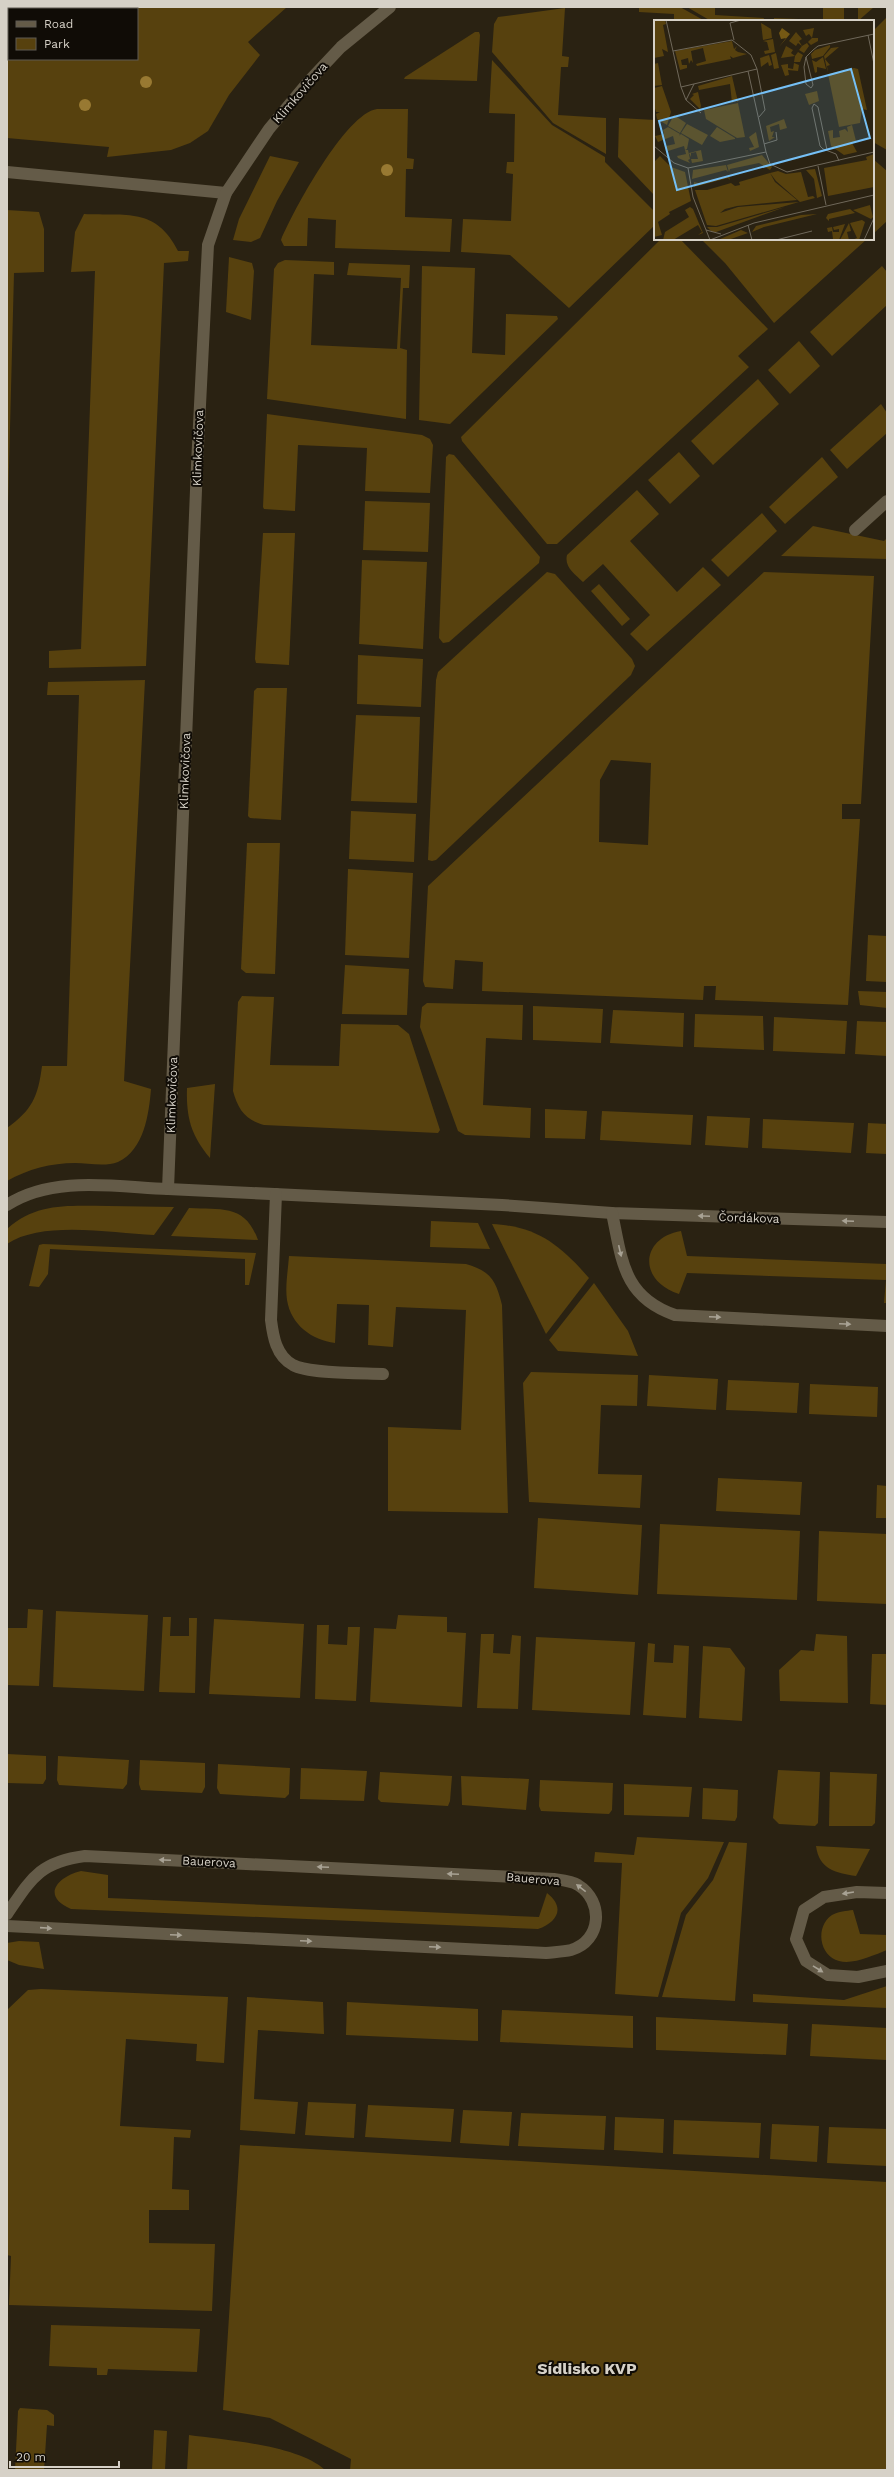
<svg xmlns="http://www.w3.org/2000/svg" width="894" height="2477" viewBox="0 0 894 2477" font-family="'Work Sans',sans-serif">
<style>
.green{fill:#57410e;fill-rule:evenodd}
.lines{fill:none;stroke-linecap:round;stroke-linejoin:round}
.minor{stroke:#645b48;stroke-width:12}
.tree{fill:#987932}
.oneway{fill:#a8a294}
.labels{text-anchor:middle;stroke-width:4;stroke-linejoin:round;paint-order:stroke}
.street-label{font-size:12px;fill:#d6d1c7;stroke:#100c06}
.district-label{font-size:16px;font-weight:bold;fill:#d6d1c7;stroke:#100c06}
.inset-road{fill:none;stroke:#6f685a;stroke-width:1}
.view{fill:#75c0f6;fill-opacity:0.15;stroke:#75c0f6;stroke-width:2}
.inset-edge{fill:none;stroke:#d6d1c7;stroke-width:2}
</style>
<rect width="100%" height="100%" fill="#2a2212"/>
<g class="green">
<path d="M7,7h280l-39,35 12,13 -31,40 -21,36 -18,12 -19,7 -64,7 2,-10 -102,-9zM9,9h128v50h-128z"/>
<polygon points="639,7 680,7 705,21 674,21 674,14 639,12"/>
<polygon points="687,7 715,7 715,15 764,18 763,21 711,21"/>
<polygon points="823,7 844,7 844,21 774,21 774,18 823,20"/>
<polygon points="858,7 874,7 858,21"/>
<polygon points="565,8 562,56 569,57 568,67 561,67 558,115 606,118 606,154 553,123 492,52 494,24 498,17"/>
<polygon points="887,17 887,150 873,142 873,31"/>
<polygon points="475,32 479,32 480,35 477,81 404,79 405,77"/>
<polygon points="492,60 552,125 605,157 605,162 655,212 655,225 569,308 510,255 461,252 463,219 511,221 513,174 506,173 507,162 514,162 515,114 489,113"/>
<path d="M377,109h31l-1,49 7,1 -1,10h-7l-1,48 47,2 -2,33 -115,-4 1,-28 -28,-2 -1,28h-23l-3,-6c12,-29 65,-127 96,-131z"/>
<polygon points="619,118 655,120 655,196 618,157"/>
<polygon points="270,156 299,162 277,201 260,238 251,242 233,240 239,219"/>
<polygon points="873,159 887,171 887,221 873,234"/>
<polygon points="7,210 39,212 44,229 44,272 14,273 7,545"/>
<path d="M84,214c42,2 72,-7 94,37h11l-1,10 -24,2 -18,403 -97,2v-17l32,-2 14,-378 -24,1 4,-40z"/>
<polygon points="661,239 680,239 768,329 738,356 749,367 557,544 547,544 462,441 461,437"/>
<polygon points="701,239 867,239 774,323 725,263"/>
<polygon points="229,257 252,263 254,271 251,320 226,312"/>
<polygon points="285,260 334,262 334,275 314,274 311,345 397,349 401,278 347,275 349,263 410,265 409,288 403,288 400,348 407,350 406,419 267,399 274,269 278,263"/>
<polygon points="422,266 475,268 472,353 505,355 506,314 557,316 558,319 450,424 419,420"/>
<polygon points="882,266 887,272 887,305 832,356 810,332"/>
<polygon points="799,341 820,366 790,394 768,370"/>
<polygon points="758,379 779,404 713,465 691,441"/>
<polygon points="881,404 887,413 887,433 847,469 830,450"/>
<polygon points="267,414 422,435 430,439 433,445 430,493 365,491 367,448 298,445 295,511 264,509 263,507"/>
<polygon points="679,452 700,476 670,504 648,480"/>
<polygon points="449,454 454,455 540,557 539,563 449,642 443,643 439,638 446,457"/>
<polygon points="822,457 838,477 785,524 769,507"/>
<path d="M637,490l22,24 -29,27 47,51 26,-25 18,18 -74,66 -17,-17 20,-19 -47,-51 -20,18c-8,-8 -19,-15 -16,-27z"/>
<polygon points="365,501 430,503 428,552 363,550"/>
<polygon points="762,513 777,531 728,577 711,560"/>
<polygon points="813,526 884,541 887,538 887,559 781,556"/>
<polygon points="263,533 295,533 289,665 256,663 255,659"/>
<polygon points="362,560 427,562 423,649 359,644"/>
<polygon points="547,572 555,574 632,659 635,666 631,675 436,860 432,861 428,860 436,680 438,672"/>
<path d="M764,572l110,4 -13,228h-19v15h18l-12,186 -133,-5 1,-14h-12l-1,14 -221,-9 1,-29 -28,-2 -2,29 -28,-2 -2,-6 5,-95zM611,760l40,3 -3,82 -49,-3 1,-62z"/>
<polygon points="599,584 630,619 622,626 591,591"/>
<polygon points="358,655 423,659 421,707 357,704"/>
<path d="M145,680l-21,401 27,8c-2,25 -7,61 -33,73 -13,5 -30,1 -43,1 -24,0 -47,6 -68,18v-53c25,-18 31,-31 35,-62h25l12,-371h-32l1,-13z"/>
<polygon points="257,688 287,688 281,820 250,818 248,816 254,691"/>
<polygon points="356,715 420,717 417,803 351,801"/>
<polygon points="351,811 416,814 414,862 349,859"/>
<polygon points="247,843 280,843 275,974 246,973 241,969"/>
<polygon points="348,869 413,873 409,958 345,955"/>
<polygon points="868,935 887,936 887,982 866,981"/>
<polygon points="345,965 409,969 407,1015 342,1014"/>
<polygon points="858,991 887,992 887,1008 860,1005"/>
<path d="M242,996l32,1 -4,68 69,1 2,-42 57,1 11,9 31,96 -2,3 -174,-8c-19,-5 -26,-16 -31,-34l5,-89z"/>
<polygon points="427,1003 523,1005 522,1040 486,1038 483,1105 531,1108 530,1138 465,1135 458,1131 420,1027 422,1007"/>
<polygon points="533,1006 603,1009 601,1043 533,1040"/>
<polygon points="613,1010 684,1013 683,1047 610,1043"/>
<polygon points="695,1014 763,1016 764,1050 694,1047"/>
<polygon points="774,1017 847,1021 845,1054 773,1051"/>
<polygon points="857,1021 887,1022 887,1056 855,1054"/>
<path d="M215,1084l-5,74c-19,-22 -24,-41 -23,-70z"/>
<polygon points="545,1109 587,1111 585,1139 545,1138"/>
<polygon points="602,1111 693,1115 691,1145 600,1140"/>
<polygon points="707,1116 750,1118 748,1148 705,1145"/>
<polygon points="763,1119 854,1123 851,1153 762,1148"/>
<polygon points="868,1123 887,1124 887,1154 866,1153"/>
<path d="M108,1206l66,1 -20,28c-42,-2 -112,-15 -147,9v-15c30,-27 63,-23 101,-23z"/>
<path d="M189,1208c33,2 56,-4 69,32l-87,-4z"/>
<polygon points="431,1221 478,1223 490,1249 430,1247"/>
<path d="M492,1224c45,2 68,21 97,54l-43,56z"/>
<path d="M681,1231l6,25 199,8 1,-10v49h-3l2,-23 -199,-7 -8,21c-41,-13 -39,-56 2,-63z"/>
<polygon points="43,1244 256,1253 249,1285 245,1285 245,1259 50,1249 48,1274 39,1287 29,1286 39,1245"/>
<path d="M289,1256l177,8c25,7 30,17 36,41l6,208 -120,-2v-84l73,3 5,-120 -70,-3 -3,40 -25,-2 1,-40 -32,-1 -2,39c-23,-3 -44,-18 -48,-43 -2,-13 1,-30 2,-44z"/>
<polygon points="594,1283 628,1331 638,1356 558,1351 549,1340"/>
<polygon points="531,1372 638,1375 637,1406 601,1405 598,1474 642,1475 640,1508 529,1502 523,1383"/>
<polygon points="649,1375 718,1379 716,1410 647,1406"/>
<polygon points="728,1380 799,1383 797,1413 726,1410"/>
<polygon points="810,1384 878,1387 877,1417 809,1414"/>
<polygon points="718,1478 802,1482 800,1515 716,1511"/>
<polygon points="877,1485 887,1486 887,1518 876,1518"/>
<polygon points="538,1518 642,1525 638,1595 534,1588"/>
<polygon points="660,1524 800,1531 797,1600 657,1594"/>
<polygon points="819,1531 887,1534 887,1604 817,1601"/>
<polygon points="7,1608 8,1628 27,1628 28,1609 43,1610 39,1686 7,1685"/>
<polygon points="56,1611 148,1615 144,1691 53,1687"/>
<polygon points="398,1615 447,1617 447,1632 466,1633 462,1707 370,1702 374,1628 396,1629"/>
<polygon points="163,1617 171,1617 170,1636 189,1636 189,1618 197,1618 195,1693 159,1692"/>
<polygon points="214,1619 304,1624 300,1698 209,1694"/>
<polygon points="317,1625 329,1625 328,1644 347,1645 348,1627 360,1627 356,1701 315,1699"/>
<polygon points="481,1634 494,1634 493,1653 510,1654 512,1635 521,1636 518,1709 477,1708"/>
<polygon points="816,1634 847,1636 848,1703 780,1701 779,1670 801,1650 814,1651"/>
<polygon points="536,1637 635,1642 630,1715 532,1710"/>
<polygon points="648,1643 655,1644 654,1662 673,1663 674,1645 689,1646 686,1718 643,1715"/>
<polygon points="703,1646 730,1648 745,1668 742,1721 699,1718"/>
<polygon points="872,1654 887,1654 887,1705 870,1704"/>
<polygon points="7,1754 46,1756 46,1779 43,1784 7,1783"/>
<polygon points="58,1756 129,1760 127,1784 123,1789 59,1785 57,1780"/>
<polygon points="140,1760 205,1763 205,1787 202,1793 141,1790 139,1784"/>
<polygon points="218,1764 290,1768 289,1794 285,1798 220,1794 217,1788"/>
<polygon points="301,1768 367,1771 364,1801 300,1799"/>
<polygon points="778,1770 820,1772 818,1823 815,1826 779,1824 773,1818"/>
<polygon points="380,1772 452,1776 450,1801 448,1806 381,1802 378,1799"/>
<polygon points="830,1772 877,1774 875,1823 872,1826 829,1826"/>
<polygon points="461,1776 529,1779 526,1810 462,1805"/>
<polygon points="540,1780 613,1783 612,1810 609,1814 541,1811 539,1806"/>
<polygon points="624,1784 692,1787 689,1817 624,1815"/>
<polygon points="703,1788 738,1790 737,1817 735,1821 702,1819"/>
<polygon points="637,1837 724,1842 708,1878 681,1913 658,1997 615,1994 622,1863 594,1862 595,1852 634,1855"/>
<polygon points="729,1842 747,1843 735,2001 662,1997 686,1915 713,1880"/>
<path d="M816,1846l54,3 -14,27c-21,-3 -37,-7 -40,-30z"/>
<path d="M81,1871l27,4v23l431,19 8,-24c19,15 10,29 -9,36l-467,-20c-30,-13 -14,-32 10,-38z"/>
<path d="M853,1910l7,24 27,1v15c-13,5 -34,15 -48,11 -20,-5 -24,-35 -7,-46 7,-4 14,-4 21,-5z"/>
<polygon points="19,1941 39,1942 44,1969 19,1965 7,1960 7,1943"/>
<polygon points="887,1986 887,2008 753,2002 753,1994 844,2000"/>
<polygon points="41,1989 228,1997 224,2063 196,2061 197,2044 126,2039 120,2126 191,2130 190,2138 174,2137 172,2189 189,2190 189,2210 149,2210 149,2243 215,2244 212,2311 9,2305 11,2256 7,2255 7,2010 28,1990"/>
<polygon points="247,1997 323,2002 324,2034 258,2030 254,2099 298,2102 295,2134 240,2130"/>
<polygon points="347,2002 478,2009 478,2041 346,2035"/>
<polygon points="502,2010 633,2016 633,2048 500,2042"/>
<polygon points="656,2017 788,2024 786,2055 656,2050"/>
<polygon points="812,2024 887,2028 887,2060 810,2056"/>
<polygon points="308,2102 356,2104 354,2138 305,2135"/>
<polygon points="368,2105 454,2109 451,2142 365,2137"/>
<polygon points="463,2110 512,2112 509,2146 460,2143"/>
<polygon points="521,2113 606,2116 604,2150 518,2146"/>
<polygon points="615,2117 664,2119 663,2153 614,2150"/>
<polygon points="674,2120 761,2123 759,2158 673,2154"/>
<polygon points="772,2124 819,2126 817,2162 770,2159"/>
<polygon points="829,2127 887,2129 887,2166 827,2163"/>
<polygon points="240,2145 887,2182 887,2470 350,2470 351,2459 270,2418 223,2410"/>
<polygon points="51,2325 200,2329 197,2372 108,2369 107,2375 97,2375 97,2368 49,2366"/>
<polygon points="20,2408 47,2410 54,2415 54,2426 47,2425 44,2470 15,2470 18,2411"/>
<polygon points="154,2430 167,2431 165,2470 152,2470"/>
<path d="M189,2435c36,5 109,10 136,35h-138z"/>
</g>
<g class="lines">
<g class="minor">
<polyline points="7,172 226,193"/>
<polyline points="855,530 887,501"/>
<polyline points="168,1189 502,1205 612,1213 887,1222"/>
<path d="M276,1194l-5,126c2,16 5,36 22,45 15,9 70,8 90,9"/>
<path d="M7,1205c46,-30 109,-18 161,-16l29,-724 11,-220 18,-52 43,-64 40,-48 32,-34 49,-40"/>
<path d="M612,1213c10,47 11,84 63,102l212,11"/>
<polyline points="887,1893 857,1892 824,1897 804,1910 796,1939 806,1961 828,1975 858,1977 887,1971"/>
<path d="M7,1914c24,-35 32,-52 78,-58l469,23c7,1 18,2 24,6 26,16 24,56 -7,65 -8,2 -17,2 -25,3l-539,-27"/>
</g>
</g>
<g class="tree">
<circle cx="146" cy="82" r="6"/>
<circle cx="85" cy="105" r="6"/>
<circle cx="387" cy="170" r="6"/>
</g>
<defs><path id="oneway-solid" d="M-6-.8H1V-3.2L6.5 0L1 3.2V.8H-6Z"/></defs>
<g class="oneway">
<use href="#oneway-solid" transform="translate(704 1216) rotate(-178)"/>
<use href="#oneway-solid" transform="translate(848 1221) rotate(-178)"/>
<use href="#oneway-solid" transform="translate(620 1251) rotate(77)"/>
<use href="#oneway-solid" transform="translate(715 1317) rotate(3)"/>
<use href="#oneway-solid" transform="translate(845 1324) rotate(3)"/>
<use href="#oneway-solid" transform="translate(165 1860) rotate(-177)"/>
<use href="#oneway-solid" transform="translate(323 1867) rotate(-177)"/>
<use href="#oneway-solid" transform="translate(453 1874) rotate(-177)"/>
<use href="#oneway-solid" transform="translate(581 1888) rotate(-142)"/>
<use href="#oneway-solid" transform="translate(848 1893) rotate(171)"/>
<use href="#oneway-solid" transform="translate(46 1928) rotate(4)"/>
<use href="#oneway-solid" transform="translate(176 1935) rotate(3)"/>
<use href="#oneway-solid" transform="translate(306 1941) rotate(3)"/>
<use href="#oneway-solid" transform="translate(435 1947) rotate(3)"/>
<use href="#oneway-solid" transform="translate(818 1969) rotate(32)"/>
</g>
<g class="labels">
<g class="street-label">
<text transform="translate(300 93) rotate(-49)" y="4">Klimkovičova</text>
<text transform="translate(198 448) rotate(-88)" y="4">Klimkovičova</text>
<text transform="translate(185 771) rotate(-88)" y="4">Klimkovičova</text>
<text transform="translate(172 1095) rotate(-88)" y="4">Klimkovičova</text>
<text transform="translate(749 1218) rotate(2)" y="4">Čordákova</text>
<text transform="translate(209 1862) rotate(3)" y="4">Bauerova</text>
<text transform="translate(533 1879) rotate(5)" y="4">Bauerova</text>
</g>
<g class="district-label">
<text x="587" y="2374">Sídlisko KVP</text>
</g>
</g>
<g transform="translate(654 20)">
<rect width="220" height="220" fill="#2a2212"/>
<path d="M0,0h11l1,4 -3,1 5,27 -6,-3 2,7 -10,2zM107,3l10,6 1,9 -9,2zM160,8l-2,10h6v3l-7,4 -3,-3 4,-4 -3,-4 -3,2 -3,-6zM142,12l6,7 -3,2 3,5 5,-3 2,3 -5,7 -5,-3 3,-4 -4,-3 -2,3 -7,-5zM119,19l2,13 -10,2 -1,-3 5,-1 -2,-8 -4,-1zM78,21l2,8 3,-3 -2,4 3,2 9,2 -14,4 -3,-2 1,3 -34,7 -1,-2 10,-3 -3,-13 -12,3 2,12 -2,-3 -2,4 -1,-6 -7,2 1,5h5v3l-7,2 -5,-19zM176,25v2l-7,9 -11,3 -1,-5 4,-4zM132,26l7,4 -2,3 4,3 3,-4 5,3 -3,7h-6l1,-6 -14,2zM185,27l-14,12 5,6 -3,1 1,7 -4,-17 7,-8zM122,33l3,15 -5,1 -3,-14zM115,35l3,10 -3,1 -1,-4 -7,5 -1,-9zM169,37l3,12 -9,-2v5l-2,1 -3,-13 4,2zM4,43l4,22 -8,1v-22zM140,43l5,2 -1,6 -10,-1 1,5 -4,1 -4,-11 7,-1v4l5,1zM200,48l4,1 9,41 -5,-1 -2,14 -21,4 -11,-53zM78,56l6,26 -3,-2 -3,3 -2,-19 -31,6 -1,-4zM8,66l9,26 -4,13 -10,-6 -1,-5 4,-2h-4l-2,-7v-17zM163,71l2,10 -10,4 -4,-11zM44,72l3,14 -1,3 -10,-10 4,-4 -2,-1zM84,83l7,34 -8,1 -31,-19 -2,-9zM20,95l12,8 -6,10 -12,-7zM130,99l3,9 -7,2 -1,-6 -9,3 1,5 3,-1 -2,6h3l-6,4 -3,-15zM33,104l21,11 -6,10 -21,-12zM198,105l4,16 -4,2 5,9 -13,3 -13,-9 -3,-15 5,-1v8l7,-1 -1,-6 6,-2 3,3 -1,-5zM14,107l12,7 -3,5 -3,1 -1,-4 -15,6 -3,-6 9,-2 -1,-4zM63,107l18,11v1l-15,3 -10,-6zM102,112l3,15 -9,4 -1,-3 5,-1 -5,-10zM27,114l8,5 -2,10 -2,1 -1,-4 -16,5 -2,-5 9,-2 -1,-4zM31,130h3l2,9 -2,1 2,3 -12,-5 -1,-2 9,-2zM47,130l2,11 -11,2 -1,-4h7l-2,-7 -5,1v4l-2,-4zM220,134v33l-46,9 -4,-28 43,-8 -1,-3zM108,135l10,12 -2,3 -11,-7 -29,6 -1,3 -2,-7zM6,136l11,11 14,5 6,29 -22,11 1,2 -12,8 4,13 -8,2v-75zM72,145l2,7 -2,-2 -34,9 1,-9zM161,149l7,27 -5,2 -3,-19 -8,-9zM124,151l8,3 15,-2 7,25 5,-1 2,2 -15,4 -24,-21 -6,-8zM116,153l5,9 22,18 -60,6 -12,3 -5,4 18,-6 61,-5 -83,24 -9,-1 -12,-35h12l24,-7 4,3 5,-1 -1,-3zM75,156l1,4 -2,-2 -34,9v-5l4,1zM216,185l3,12 -2,2 -18,-9zM36,187l3,2 10,24 -5,2 4,-3 -4,-7 -25,15h-10l2,-8 24,-15 -4,-7zM131,187l-69,25h-4l-5,-5h10zM196,189l5,4 -26,6v2l-3,-3 2,-4zM163,194l-53,13 -12,5 4,-6 45,-11zM208,200l3,2 -6,18h-7l5,-2 -7,-15zM195,203l2,8 -4,1 2,8h-9zM191,204l-6,16h-9l3,-1 -1,-8 -4,1 -1,-4 5,-1 1,5h6v-3l-5,1 -1,-3zM87,210l7,3 -20,7h-10z" fill="#57410e"/>
<path d="M128,8l8,6 -11,13 7,-9 -5,1 -2,-6z" fill="#745814"/>
<path class="inset-road" d="M12,0l15,67 76,-18 8,41 -6,7M214,15l6,29M80,20l-4,-17 11,-3M19,31l59,-11 19,15 6,14M152,37l7,28 -2,3 -5,-4 -2,-17 2,-10 7,-7 5,-4 56,-12M94,51l18,81M27,67l5,13 8,-16M32,80l15,13M110,124l13,-4 -1,-8M0,126l20,17 14,5 78,-16 4,12 17,8 87,-20M173,130l-9,-43 -4,-3 -2,4 8,38 3,3 13,5 3,7M164,146l8,39M34,148l5,29 17,43M94,205l4,15M52,210l15,4M56,220l44,-17 120,-28M122,220l36,-9M210,220l10,-22"/>
<path class="view" d="M197,49l19,69 -193,52 -18,-69z"/>
<rect width="220" height="220" class="inset-edge"/>
</g>
<rect width="894" height="2477" fill="none" stroke="#d6d1c7" stroke-width="16"/>
<rect x="8" y="8" width="130" height="52" fill="#100c06" stroke="#5f5b53"/>
<rect x="16" y="21" width="20" height="6" fill="#645b48" stroke="#5f5b53"/>
<text x="44" y="28" font-size="12" fill="#d6d1c7">Road</text>
<rect x="16" y="38" width="20" height="12" fill="#57410e" stroke="#5f5b53"/>
<text x="44" y="48" font-size="12" fill="#d6d1c7">Park</text>
<path d="M10 2461v6h109v-6" fill="none" stroke="#d6d1c7" stroke-width="2"/>
<text x="16" y="2461" font-size="12" fill="#d6d1c7" stroke="#100c06" stroke-width="3" paint-order="stroke">20 m</text>
</svg>
